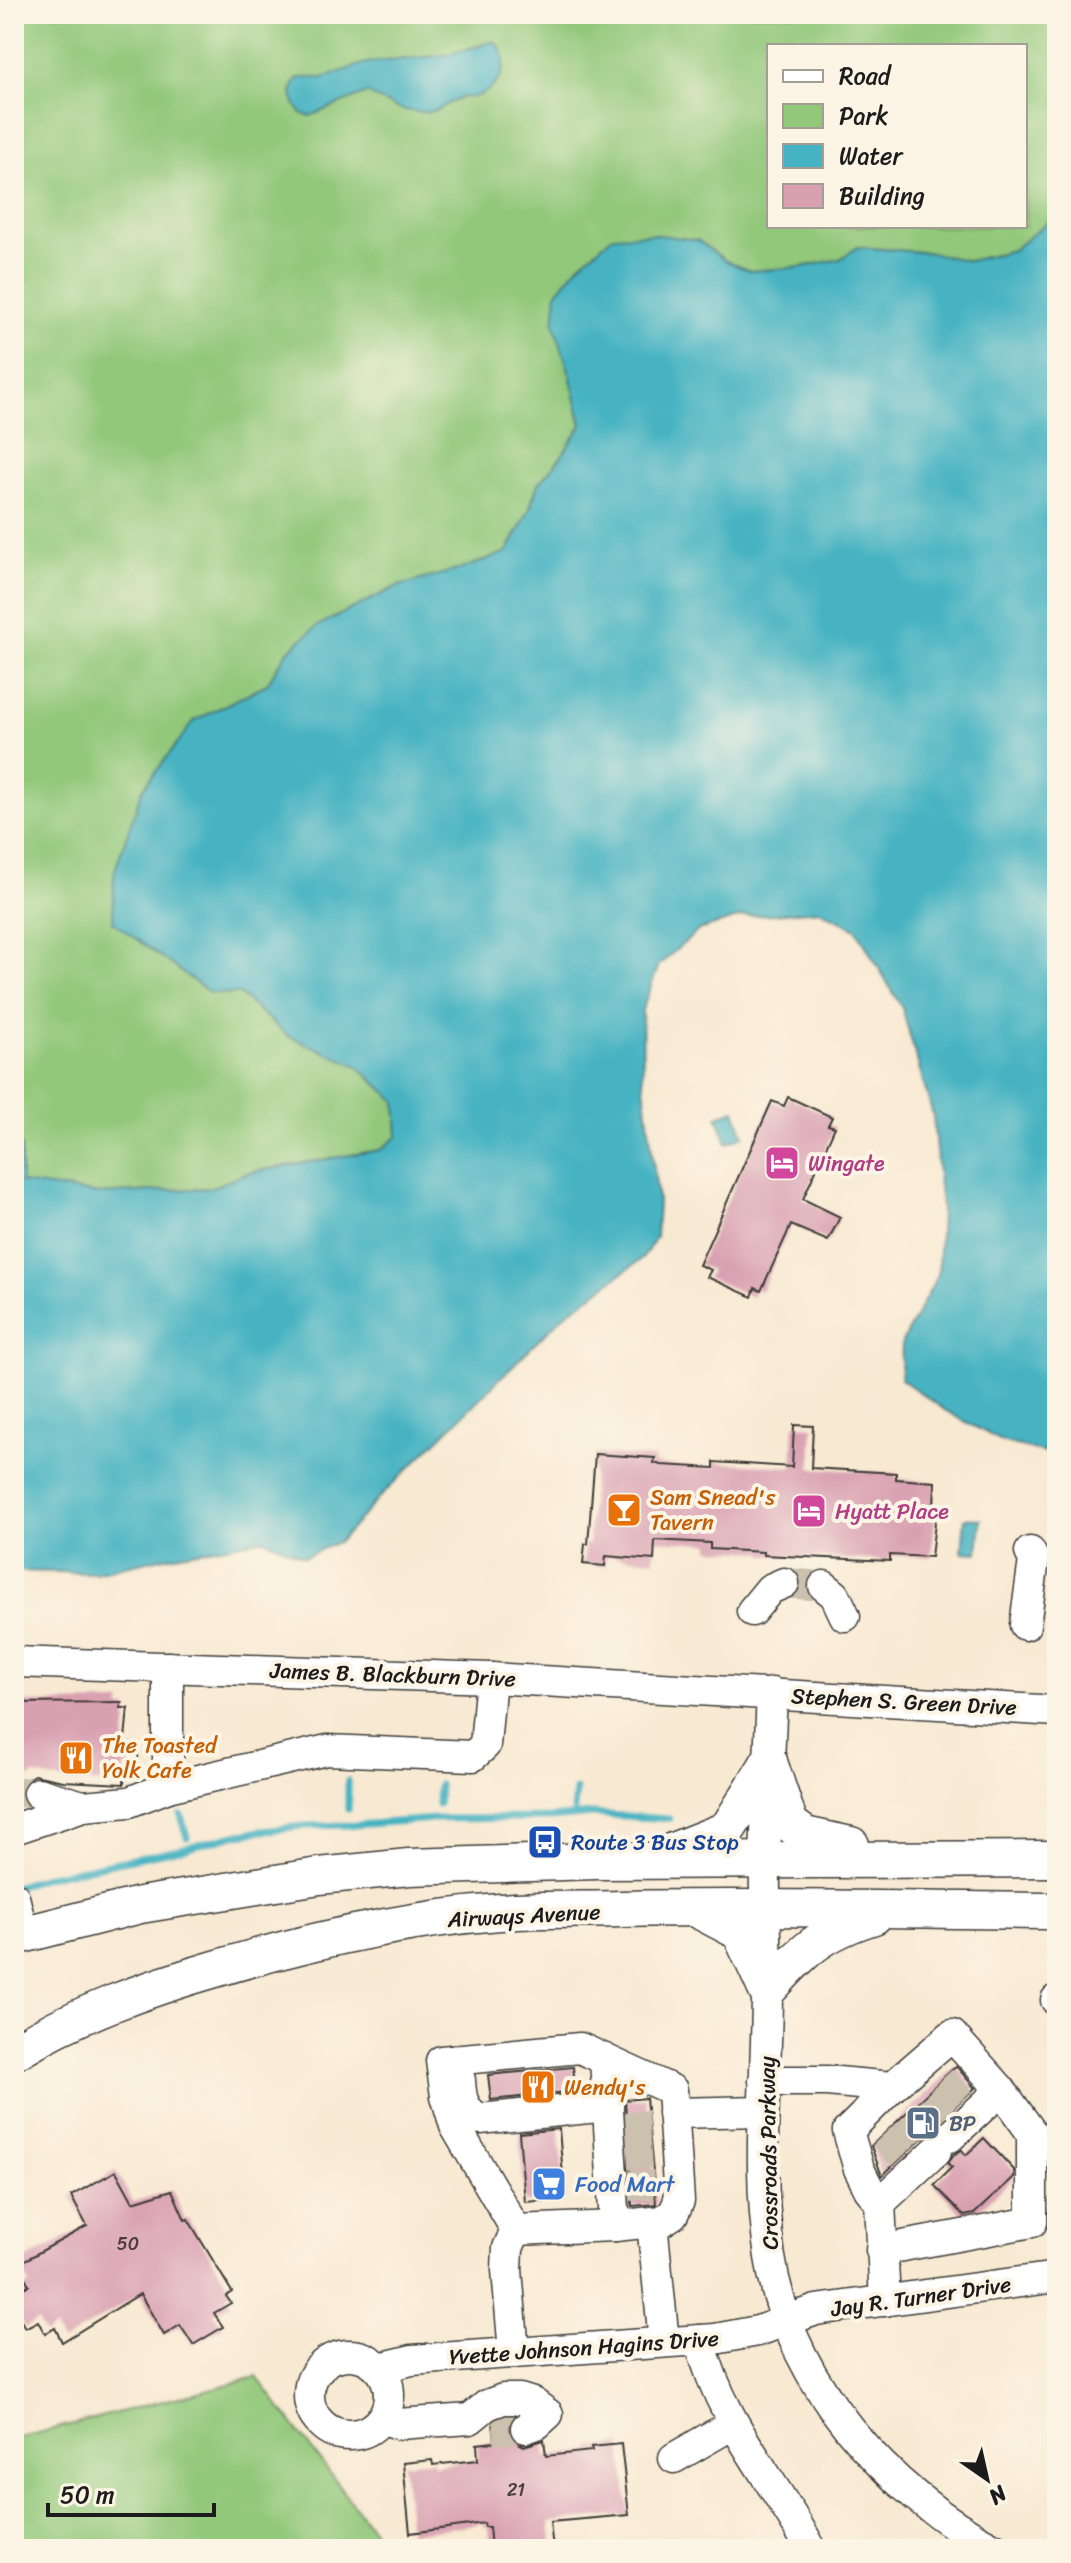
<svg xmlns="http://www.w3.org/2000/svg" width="1071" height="2563" viewBox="0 0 1071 2563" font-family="Sriracha,sans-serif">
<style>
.green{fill:#92c87a;stroke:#57724b;stroke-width:2;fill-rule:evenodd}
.water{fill:#46b3c2;stroke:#31686f;stroke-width:2}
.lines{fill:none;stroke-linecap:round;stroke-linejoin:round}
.stream{stroke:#46b3c2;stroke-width:7}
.building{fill:#d9a0b2}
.minor-tunnel{stroke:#ccc0ae;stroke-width:30;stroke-dasharray:30 15;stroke-linecap:butt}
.minor-casing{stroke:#3d3b37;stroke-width:33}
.major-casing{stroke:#3d3b37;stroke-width:39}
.minor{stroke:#fff;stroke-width:30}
.major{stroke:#fff;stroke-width:36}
.labels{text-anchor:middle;stroke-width:8;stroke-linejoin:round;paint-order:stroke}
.number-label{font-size:18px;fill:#4b3d42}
.hotel-label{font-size:22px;fill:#b23c85;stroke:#fcf5e5;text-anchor:start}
.food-label{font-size:22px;fill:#c56008;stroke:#fcf5e5;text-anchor:start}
.street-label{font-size:22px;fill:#1c1c1c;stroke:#fcf5e5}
.transit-label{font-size:22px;fill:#164399;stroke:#fcf5e5;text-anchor:start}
.service-label{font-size:22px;fill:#4e5e75;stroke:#fcf5e5;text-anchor:start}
.shop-label{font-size:22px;fill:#366cbe;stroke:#fcf5e5;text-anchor:start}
</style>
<rect width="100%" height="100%" fill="#fcf5e5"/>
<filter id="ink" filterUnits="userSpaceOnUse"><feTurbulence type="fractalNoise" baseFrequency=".0125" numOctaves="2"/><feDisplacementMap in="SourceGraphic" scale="16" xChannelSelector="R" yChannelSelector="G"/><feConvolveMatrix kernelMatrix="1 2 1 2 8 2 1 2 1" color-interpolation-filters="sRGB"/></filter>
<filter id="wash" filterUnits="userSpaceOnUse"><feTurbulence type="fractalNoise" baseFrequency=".006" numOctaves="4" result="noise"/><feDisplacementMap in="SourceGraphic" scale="32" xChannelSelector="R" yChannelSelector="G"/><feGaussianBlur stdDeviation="1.8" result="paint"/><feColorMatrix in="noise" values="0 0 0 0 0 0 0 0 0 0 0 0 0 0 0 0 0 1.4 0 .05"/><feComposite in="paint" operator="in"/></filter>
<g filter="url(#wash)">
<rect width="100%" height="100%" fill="#f8e9d2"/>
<g class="green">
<path d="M14,14h1043v207h-7l-37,29 -44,11 -37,-8 -73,-6 -19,12 -38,8 -52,4 -24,-10 -29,-21 -127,134 12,51 -23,35 -21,24 -9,27 -22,41 -46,17 -65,18 -27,14 -82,51 -20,32 -73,37 16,272 29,1 49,42 68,29 40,36 2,35 -18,14 -133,23 -37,15 -112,6 -77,-11v-37l-7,-1zM769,46h256v180h-256z"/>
<polygon points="257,2377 387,2549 14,2549 14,2439"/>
</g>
<g class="water">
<path d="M494,41c22,19 5,51 -21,56 -5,1 -7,-1 -13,1 -13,4 -19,14 -34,14 -22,1 -40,-8 -59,-19l-57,23 -8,-2c-10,-13 -14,-22 -4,-36h25l43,-15 80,-8z"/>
<polygon points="1050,220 1057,221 1057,1456 1001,1441 946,1411 901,1379 902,1342 938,1275 941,1209 933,1116 902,1008 856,929 820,910 741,917 699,930 659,965 642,1010 643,1078 658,1201 656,1237 643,1258 563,1316 380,1497 340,1541 304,1557 265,1539 170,1556 95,1573 14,1571 14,1145 21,1146 21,1183 98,1194 210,1188 247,1173 380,1150 398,1136 396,1101 356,1065 288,1036 239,994 210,993 113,922 114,873 142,790 194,721 267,684 287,652 317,626 396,587 461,569 507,552 529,511 538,484 559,460 582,425 570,374 554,324 557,292 579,265 613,236 652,234 697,240 726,261 750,271 802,267 840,259 858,247 932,253 969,261 1013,250"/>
<polygon points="735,1110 744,1136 727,1143 717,1116"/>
<polygon points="965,1518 981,1519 978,1553 962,1552"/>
</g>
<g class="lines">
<g class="stream">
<polyline points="438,1804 439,1785"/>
<polyline points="348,1809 348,1781"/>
<polyline points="574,1809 576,1790"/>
<polyline points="181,1815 187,1837"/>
<polyline points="14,1887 45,1877 180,1849 239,1834 302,1826 355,1825 434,1819 550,1818 593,1814 669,1819"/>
</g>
</g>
<g id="blocks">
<g class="building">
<polygon points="788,1097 832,1117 828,1125 835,1127 803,1199 840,1217 828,1241 791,1225 761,1291 755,1288 752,1297 707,1277 711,1270 699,1265 772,1101 784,1106"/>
<polygon points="794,1425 813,1426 811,1468 896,1473 896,1479 935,1482 934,1506 937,1505 931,1557 890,1555 890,1561 763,1555 763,1552 710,1549 710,1543 655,1540 654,1560 606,1556 605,1566 583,1564 585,1544 588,1544 595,1454 655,1458 654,1463 661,1465 714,1468 714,1462 792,1467"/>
<polygon points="122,1702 120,1708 128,1708 124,1749 138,1749 138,1768 125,1766 124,1784 63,1781 34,1775 26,1780 21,1787 20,1797 25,1806 14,1805 14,1703"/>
<polygon points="956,2066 975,2088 937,2123 933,2133 923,2137 882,2176 871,2146"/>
<polygon points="573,2067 576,2091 491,2100 488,2075"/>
<polygon points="646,2098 656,2204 632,2206 625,2100"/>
<polygon points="559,2129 565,2199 525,2202 519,2133"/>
<polygon points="984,2138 1014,2170 1014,2177 974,2214 964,2216 934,2185 952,2167 948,2164 953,2155 962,2150 966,2155"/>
<polygon points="116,2171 133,2202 172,2190 185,2220 188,2219 232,2292 226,2296 231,2303 214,2313 223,2327 193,2345 180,2325 164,2335 140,2294 62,2342 55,2328 45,2334 38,2321 25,2328 14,2308 14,2293 29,2285 18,2264 87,2226 71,2196"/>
<polygon points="506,2417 512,2417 508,2426 509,2435 514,2441 524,2446 544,2440 546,2456 592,2451 591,2447 621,2444 629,2515 550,2522 553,2549 491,2549 489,2527 485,2527 484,2523 410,2533 403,2463 432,2460 433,2465 478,2460 477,2444 495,2442 493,2424"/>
</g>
</g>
</g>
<g filter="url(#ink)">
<use href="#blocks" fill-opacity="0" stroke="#3d3b37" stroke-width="2"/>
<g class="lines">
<g class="minor-tunnel">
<polyline points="784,1583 824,1586"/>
<polyline points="14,1792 38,1793"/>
<polyline points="941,2080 961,2101"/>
<polyline points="923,2098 942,2119"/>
<polyline points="900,2120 919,2141"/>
<polyline points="622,2127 649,2125"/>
<polyline points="883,2135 903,2156"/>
<polyline points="625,2155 651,2153"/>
<polyline points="627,2186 654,2185"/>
<polyline points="493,2430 526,2428"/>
</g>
<defs>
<g id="minor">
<polyline points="824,1586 835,1595 845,1616"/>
<polyline points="752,1611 770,1589 784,1583"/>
<polyline points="1025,1625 1034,1560 1030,1552"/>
<polyline points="14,1662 491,1678 1057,1711"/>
<polyline points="168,1667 168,1787"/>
<path d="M772,1693c-2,54 -5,109 -7,164 -1,44 2,89 2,133 0,89 -11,179 3,267 19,125 117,236 226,292"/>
<polyline points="38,1793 83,1806"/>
<polyline points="14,1829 83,1806 129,1802 168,1787 327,1750 473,1756 485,1745 491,1678"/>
<polyline points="14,1897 23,1934"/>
<polyline points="1056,2000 1057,2000"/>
<polygon points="580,2048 672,2090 679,2201 673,2214 662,2221 615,2226 516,2230 455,2126 446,2096 441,2061"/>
<polyline points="605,2059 615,2226"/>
<path d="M460,2080c1,19 3,30 20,39l128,-13"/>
<polyline points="764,2081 827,2081 892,2087 848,2131 859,2169 869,2189 880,2203 885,2301"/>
<polyline points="673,2113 763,2111"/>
<polyline points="950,2137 1001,2090"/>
<polyline points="880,2203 936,2151"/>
<polyline points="652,2223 664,2342"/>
<polyline points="881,2250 1032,2222 1032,2133 1001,2090 952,2035 892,2087"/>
<path d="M700,2340c19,79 73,139 111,209"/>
<polyline points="514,2353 507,2270 508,2248 516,2230"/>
<circle cx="349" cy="2395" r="40"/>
<polyline points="379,2368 412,2360 715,2339 758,2331 816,2310 1057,2277"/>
<polyline points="382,2418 398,2424 470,2419 487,2405 503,2399 520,2399 533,2403 548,2414 537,2424 526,2428"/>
<polyline points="674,2458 733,2424"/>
</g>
<g id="major">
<polyline points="769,1762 790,1824 805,1835 851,1845"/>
<polyline points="668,1853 721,1832 729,1827 769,1762"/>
<path d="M698,1910l42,22 27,59c37,-41 53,-58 107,-75"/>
<polyline points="14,1937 140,1905 319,1876 409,1867 596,1861 1057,1859"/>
<path d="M14,2052c61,-38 132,-63 201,-83 93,-28 188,-50 285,-57 40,-3 81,-2 121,-3 145,-3 290,1 436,2"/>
</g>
</defs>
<use href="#minor" class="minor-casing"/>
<use href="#major" class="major-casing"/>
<use href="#minor" class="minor"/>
<use href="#major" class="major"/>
</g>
</g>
<defs>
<symbol id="hotel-square" viewBox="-11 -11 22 22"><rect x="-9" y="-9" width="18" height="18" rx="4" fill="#d1479c" stroke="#fcf5e5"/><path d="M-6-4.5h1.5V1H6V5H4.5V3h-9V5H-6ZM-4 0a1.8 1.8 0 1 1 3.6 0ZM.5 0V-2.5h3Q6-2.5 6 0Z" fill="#fff"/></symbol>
<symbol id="bar-square" viewBox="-11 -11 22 22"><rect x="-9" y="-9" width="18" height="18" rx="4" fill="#e8710a" stroke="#fcf5e5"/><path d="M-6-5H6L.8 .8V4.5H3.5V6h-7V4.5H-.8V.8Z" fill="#fff"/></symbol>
<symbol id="restaurant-square" viewBox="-11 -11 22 22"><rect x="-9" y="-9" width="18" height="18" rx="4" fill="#e8710a" stroke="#fcf5e5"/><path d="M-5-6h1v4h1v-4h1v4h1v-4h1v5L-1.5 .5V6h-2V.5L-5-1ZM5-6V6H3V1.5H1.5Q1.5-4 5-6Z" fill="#fff"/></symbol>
<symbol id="bus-square" viewBox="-11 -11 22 22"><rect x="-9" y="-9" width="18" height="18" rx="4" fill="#1a4fb4" stroke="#fcf5e5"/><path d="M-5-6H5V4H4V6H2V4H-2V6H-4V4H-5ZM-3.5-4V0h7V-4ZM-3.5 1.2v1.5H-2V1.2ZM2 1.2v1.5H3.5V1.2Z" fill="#fff"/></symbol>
<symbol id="fuel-square" viewBox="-11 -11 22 22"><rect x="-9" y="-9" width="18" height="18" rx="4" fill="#5c6f8a" stroke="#fcf5e5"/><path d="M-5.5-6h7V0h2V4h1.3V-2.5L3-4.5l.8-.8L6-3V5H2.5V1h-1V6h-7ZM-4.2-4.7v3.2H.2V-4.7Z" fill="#fff"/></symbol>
<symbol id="supermarket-square" viewBox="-11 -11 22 22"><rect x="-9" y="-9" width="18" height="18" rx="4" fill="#3f7fe0" stroke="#fcf5e5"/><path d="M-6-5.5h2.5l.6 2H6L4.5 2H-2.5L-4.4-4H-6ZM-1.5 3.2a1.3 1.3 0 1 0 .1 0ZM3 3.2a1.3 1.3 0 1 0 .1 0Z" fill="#fff"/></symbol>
</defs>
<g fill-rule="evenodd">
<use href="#hotel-square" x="762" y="1143" width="40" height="40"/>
<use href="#bar-square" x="604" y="1490" width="40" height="40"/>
<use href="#hotel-square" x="789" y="1491" width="40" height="40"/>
<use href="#restaurant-square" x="56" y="1738" width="40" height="40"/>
<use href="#bus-square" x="525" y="1822" width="40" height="40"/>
<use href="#restaurant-square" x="518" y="2067" width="40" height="40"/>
<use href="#fuel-square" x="903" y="2103" width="40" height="40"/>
<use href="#supermarket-square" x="529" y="2164" width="40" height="40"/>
</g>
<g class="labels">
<g class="number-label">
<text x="128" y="2250">50</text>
<text x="516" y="2496">21</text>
</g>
<g class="hotel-label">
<text x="808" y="1171">Wingate</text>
<text x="835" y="1519">Hyatt Place</text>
</g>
<g class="food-label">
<text x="650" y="1505">Sam Snead's<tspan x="650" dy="25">Tavern</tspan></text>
<text x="102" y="1753">The Toasted<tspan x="102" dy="25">Yolk Cafe</tspan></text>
<text x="564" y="2095">Wendy's</text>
</g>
<g class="street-label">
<text transform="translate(393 1674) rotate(2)" y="8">James B. Blackburn Drive</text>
<text transform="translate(904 1701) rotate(3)" y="8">Stephen S. Green Drive</text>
<text transform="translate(524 1915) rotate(-3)" y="8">Airways Avenue</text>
<text transform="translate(768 2153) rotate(-91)" y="8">Crossroads Parkway</text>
<text transform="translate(921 2296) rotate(-8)" y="8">Jay R. Turner Drive</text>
<text transform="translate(584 2347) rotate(-4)" y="8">Yvette Johnson Hagins Drive</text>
</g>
<g class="transit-label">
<text x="571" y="1850">Route 3 Bus Stop</text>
</g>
<g class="service-label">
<text x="949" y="2131">BP</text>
</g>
<g class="shop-label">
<text x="575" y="2192">Food Mart</text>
</g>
</g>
<rect width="1071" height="2563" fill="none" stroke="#fcf5e5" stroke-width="48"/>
<rect x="767" y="44" width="260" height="184" fill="#fcf5e5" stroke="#a29e95" stroke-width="2"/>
<rect x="783" y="70" width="40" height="12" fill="#ffffff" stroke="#a29e95" stroke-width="2"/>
<text x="839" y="84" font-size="24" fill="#1c1c1c">Road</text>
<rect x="783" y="104" width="40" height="24" fill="#92c87a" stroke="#a29e95" stroke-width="2"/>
<text x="839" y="124" font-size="24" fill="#1c1c1c">Park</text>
<rect x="783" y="144" width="40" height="24" fill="#46b3c2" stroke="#a29e95" stroke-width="2"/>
<text x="839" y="164" font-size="24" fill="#1c1c1c">Water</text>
<rect x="783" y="184" width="40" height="24" fill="#d9a0b2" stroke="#a29e95" stroke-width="2"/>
<text x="839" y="204" font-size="24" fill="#1c1c1c">Building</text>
<g transform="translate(987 2479) rotate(146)" stroke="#fcf5e5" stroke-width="6" paint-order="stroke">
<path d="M0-6L14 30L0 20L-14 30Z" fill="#1c1c1c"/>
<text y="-12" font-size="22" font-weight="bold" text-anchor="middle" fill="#1c1c1c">N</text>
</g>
<path d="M48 2503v12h166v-12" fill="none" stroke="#1c1c1c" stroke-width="4"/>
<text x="60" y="2503" font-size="24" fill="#1c1c1c" stroke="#fcf5e5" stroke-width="6" paint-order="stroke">50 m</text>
</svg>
